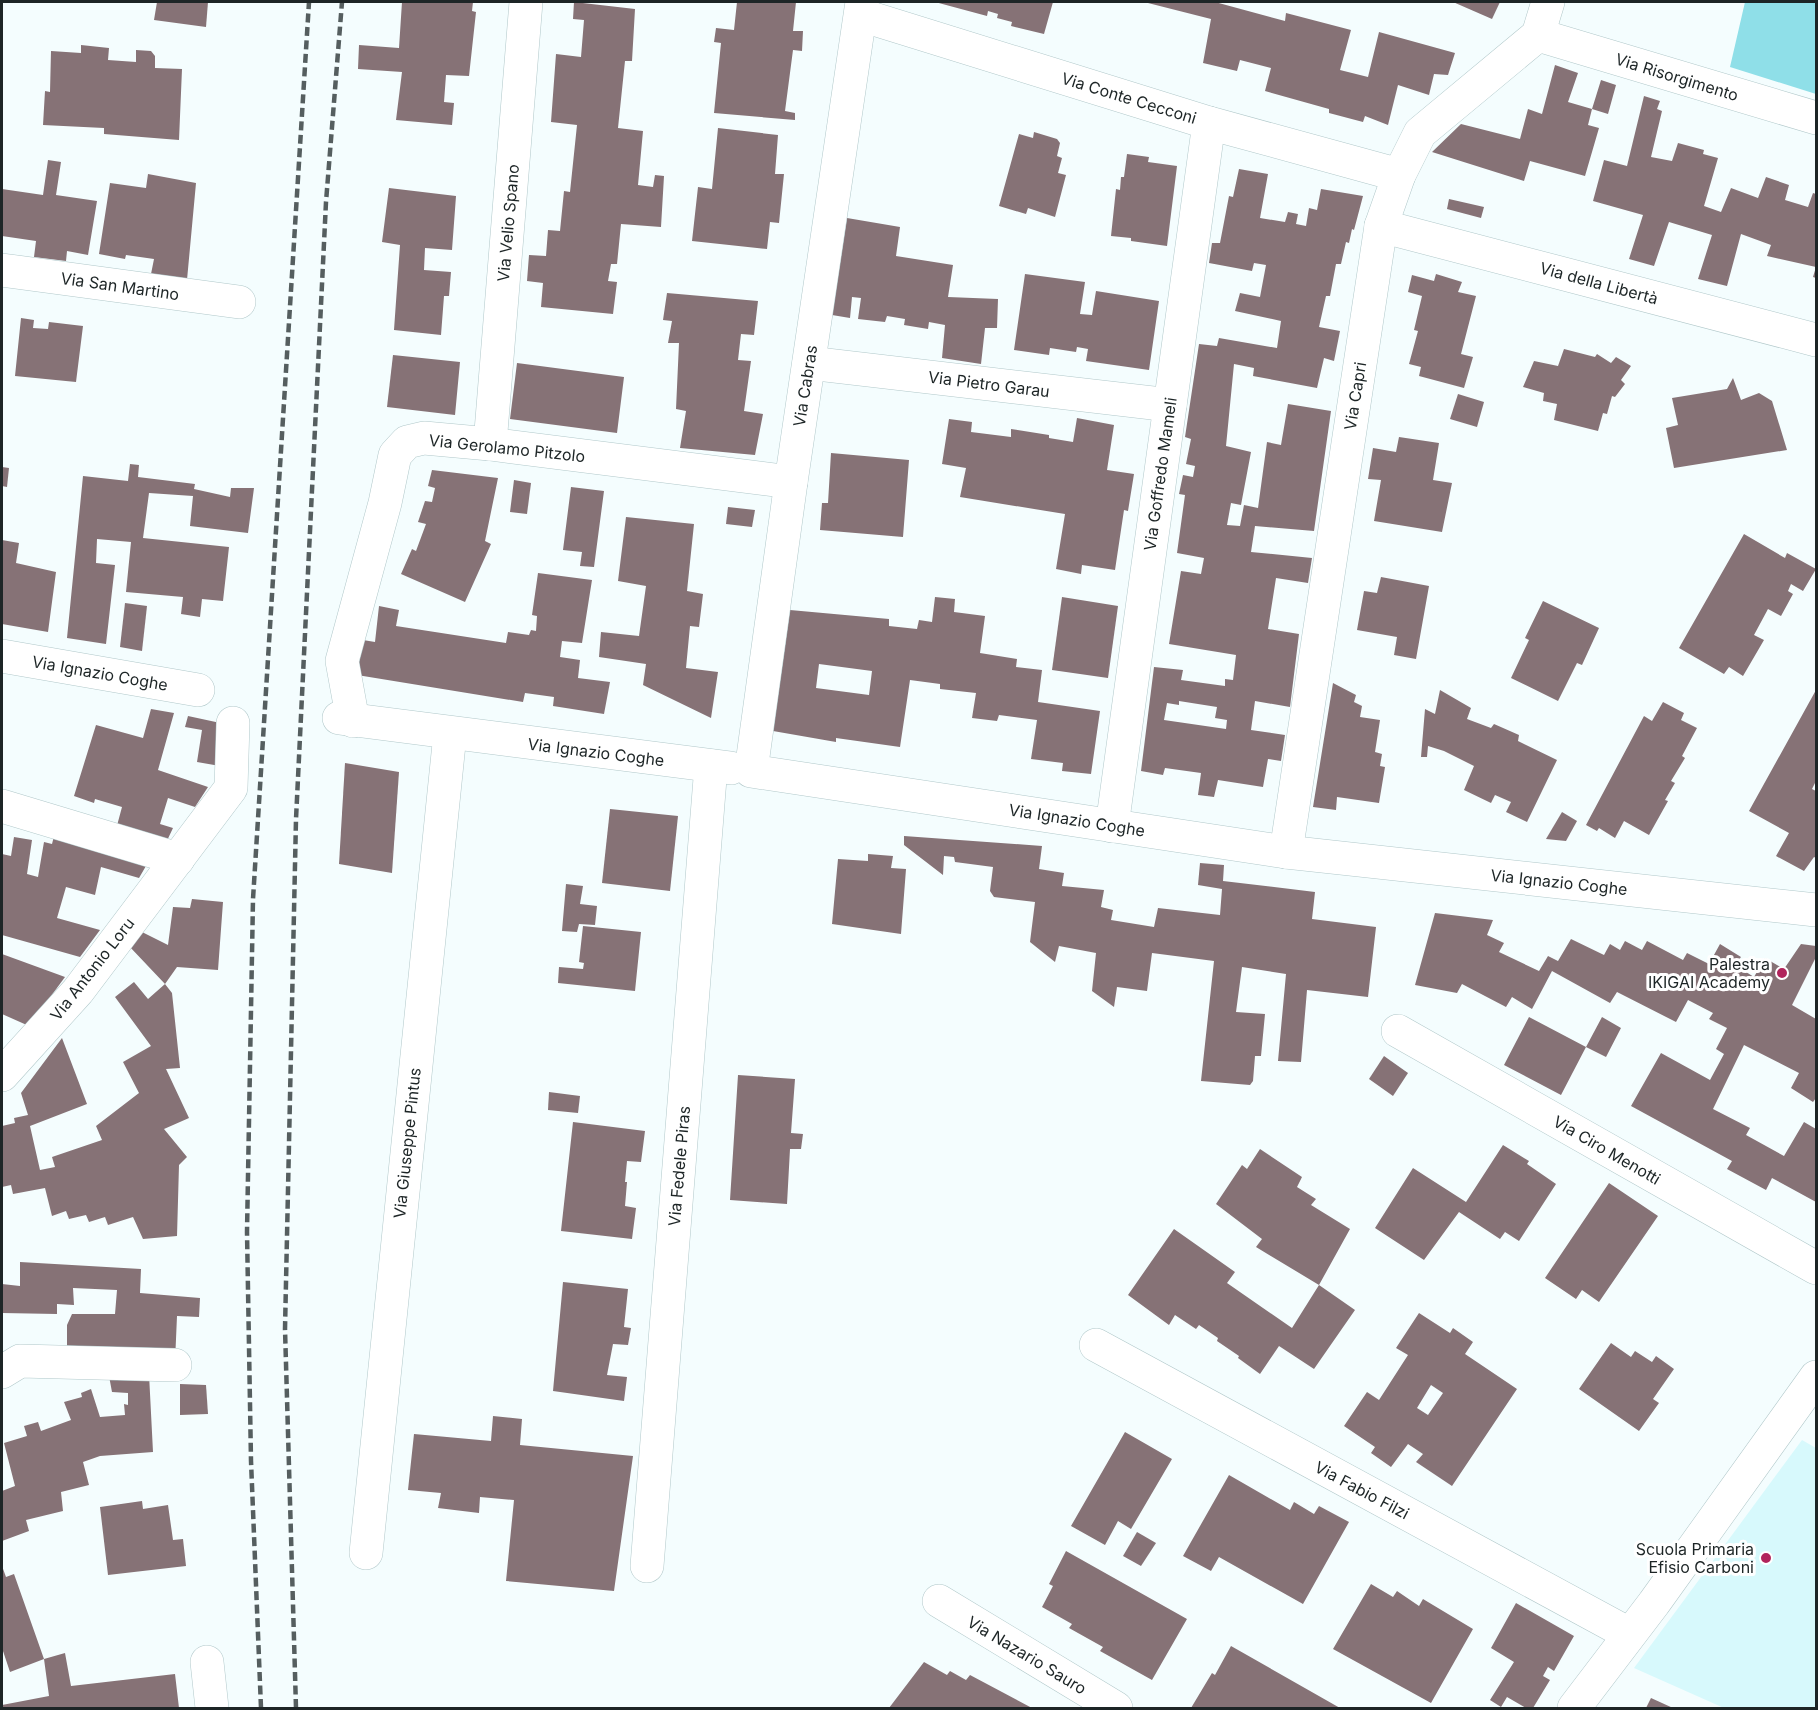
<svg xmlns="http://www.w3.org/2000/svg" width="1818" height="1710" viewBox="0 0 1818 1710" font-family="Inter,sans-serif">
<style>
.built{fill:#d7f9fc}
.garden{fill:#8fdfe8}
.building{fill:#867276;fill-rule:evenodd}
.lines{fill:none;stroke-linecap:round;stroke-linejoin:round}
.street-casing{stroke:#b1c8ca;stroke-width:34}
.secondary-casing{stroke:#b1c8ca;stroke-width:34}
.street{stroke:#fff;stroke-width:33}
.secondary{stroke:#fff;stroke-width:33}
.rail{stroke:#555e5f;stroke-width:4.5;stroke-dasharray:9 4.5;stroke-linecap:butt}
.poi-dot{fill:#b1245c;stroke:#fff;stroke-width:2}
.labels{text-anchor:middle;stroke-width:6;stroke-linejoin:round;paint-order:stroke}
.street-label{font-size:16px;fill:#1d2526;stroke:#fff}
.poi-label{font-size:16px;fill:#1d2526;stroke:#fff;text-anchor:end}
</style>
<rect width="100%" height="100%" fill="#f4fdfe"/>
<polygon class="built" points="1802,1440 1816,1448 1816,1708 1724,1708 1634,1668"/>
<polygon class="garden" points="1745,2 1816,2 1816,94 1730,67"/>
<g class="building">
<polygon points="157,2 208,2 206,27 154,20"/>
<polygon points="402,2 473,2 472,11 476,12 469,76 446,75 444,102 454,103 452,125 396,120 402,72 358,69 359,45 399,48"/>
<polygon points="574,2 635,9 632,61 625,61 618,128 643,131 638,185 653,187 655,175 664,176 661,227 621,224 617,264 611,264 608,281 617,282 613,314 541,307 543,283 527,281 529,255 546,256 548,230 560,231 564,191 570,192 577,125 551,122 556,54 581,57 584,20 573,19"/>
<polygon points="737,2 796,2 793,31 803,31 802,51 793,50 785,111 795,113 795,120 714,113 721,43 714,42 716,28 734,30"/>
<polygon points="935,2 1053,2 1044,34 1011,26 1012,22 997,18 998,14 988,11 987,16"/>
<polygon points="1144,2 1215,2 1285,21 1286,13 1351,30 1340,70 1368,77 1379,32 1455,53 1448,75 1434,74 1429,95 1398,85 1388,125 1365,116 1363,122 1329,113 1329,109 1265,91 1271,68 1240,60 1237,71 1203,63 1211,19"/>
<polygon points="1453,2 1500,2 1492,19"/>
<polygon points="81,45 109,48 108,60 136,62 136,50 151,51 155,56 155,68 182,69 179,140 104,134 104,128 43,125 45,91 50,92 51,51 81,53"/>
<polygon points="1555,65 1578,73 1568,102 1592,109 1601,80 1616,85 1608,114 1592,109 1588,125 1599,128 1585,176 1530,161 1524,181 1432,152 1461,124 1520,139 1528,109 1542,114"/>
<polygon points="1644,96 1660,101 1657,109 1662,111 1651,157 1672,161 1678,143 1704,150 1703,154 1718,158 1704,206 1721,212 1731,188 1758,198 1766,177 1789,185 1785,200 1808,207 1813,193 1816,194 1816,278 1813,277 1816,267 1767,256 1771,245 1741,234 1727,286 1698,279 1712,235 1669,222 1654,266 1629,259 1643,215 1593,201 1604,160 1627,166"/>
<polygon points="718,128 778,135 775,174 784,174 779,223 770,222 767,249 692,241 698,187 712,189"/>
<polygon points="1034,132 1057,139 1060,143 1057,156 1062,158 1058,173 1066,175 1055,217 1028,208 1026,214 999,206 1019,134 1033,138"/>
<polygon points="1127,154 1149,157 1148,162 1177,166 1167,246 1131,241 1131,238 1111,236 1116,189 1120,190 1121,177 1124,177"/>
<polygon points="48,160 61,162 56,195 97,201 88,255 67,251 66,261 34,257 36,241 2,236 2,189 43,195"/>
<path d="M1239,169l29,5 -8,44 25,4 3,-10 10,2 -2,10 10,2 3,-18 8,2 4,-21 42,7 -9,34 -2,-1 -3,14 -3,-1 -5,22h-5l-6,32h-4l-7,31 21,4 -6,30 -10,-3 -7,30 -64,-12 1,-8 -20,-4 -8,82 25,6 -10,53 -10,-2 -4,22 13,1 4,-21 14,3 9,-66 14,3 7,-41 43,7 -17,120 -59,-5 -4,26 61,6 -4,25 -32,-5 -8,51 31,5 -9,73 -35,-6 -4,29 34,5 -4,26 -13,-2 -5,28 -45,-7 -4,17 -16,-2 3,-22 -36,-5 -2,7 -22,-4 13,-104 29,3 -2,10 44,6v-7l8,1 3,-25 -67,-11 12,-73 20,3 3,-16 -27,-5 8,-58 -6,-1 4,-19 10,2 2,-11 -9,-2 5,-25 -6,-2 14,-93 18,2 2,-8 58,10 4,-27 -46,-10 5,-18 20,4 6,-32 -12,-2 -2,8 -43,-8 3,-20h8l9,-47 4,1zM1179,701l38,6 -2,11 12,2 -1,9 -62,-9 3,-17 12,2z"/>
<polygon points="148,174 196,183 187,280 151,274 154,259 126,255 125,259 99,254 110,183 146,188"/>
<polygon points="389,188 456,196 452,250 425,248 424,270 451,272 449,296 444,296 441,335 394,330 400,245 382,242"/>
<polygon points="1449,199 1484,207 1481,218 1447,209"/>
<polygon points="847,218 900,227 896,256 953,265 948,297 998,299 997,328 985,328 981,364 942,358 945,325 929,322 928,329 904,325 905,319 887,316 885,322 858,319 861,298 852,297 850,318 832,315"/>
<polygon points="1025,274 1085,282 1080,314 1092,315 1096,291 1159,301 1149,370 1086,361 1088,349 1077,347 1076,352 1050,348 1049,355 1014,350"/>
<polygon points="1436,274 1462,282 1458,292 1476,296 1461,354 1473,357 1464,388 1419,376 1421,367 1409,364 1418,331 1414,330 1422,296 1408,292 1412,275 1434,281"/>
<polygon points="667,293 758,301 754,335 741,334 738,360 751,361 744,411 763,414 755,455 680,448 686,411 676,409 679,343 668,343 672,321 663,320"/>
<polygon points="21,318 34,320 33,328 48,329 49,322 83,326 76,382 15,376"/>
<polygon points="1564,349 1595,357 1597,354 1611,363 1616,357 1631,366 1621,380 1625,384 1615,397 1612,396 1607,414 1603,413 1598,431 1554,420 1557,404 1543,401 1544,393 1523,387 1534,361 1558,366"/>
<polygon points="393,355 460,362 455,415 387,407"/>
<polygon points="517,363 624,377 617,433 510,419"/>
<polygon points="1733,378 1741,400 1759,393 1772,401 1787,450 1674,468 1666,428 1678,425 1672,398 1727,389"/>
<polygon points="1458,394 1484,402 1477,427 1450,419"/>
<polygon points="1077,418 1114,425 1107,470 1134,474 1128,511 1124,510 1115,570 1082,565 1081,574 1056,569 1065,514 960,497 966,468 942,464 949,419 972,422 971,432 1011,437 1011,429 1049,435 1049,438 1073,442"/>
<polygon points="1399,437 1439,443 1433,480 1452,483 1442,532 1374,521 1381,480 1368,479 1373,448 1396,452"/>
<polygon points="831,453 909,460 903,537 820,530 822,503 828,503"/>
<polygon points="130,464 139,465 138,477 195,484 194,489 230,497 231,488 254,488 248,533 190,526 193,496 149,493 143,538 229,547 223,601 202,599 200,617 181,614 183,597 126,592 131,542 97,539 96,563 115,565 106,644 67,638 83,476 128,481"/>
<polygon points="2,467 9,468 7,487 2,486"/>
<polygon points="432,470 498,478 485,541 491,544 465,602 401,574 412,549 416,551 426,524 418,522 425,501 432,502 435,488 428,486"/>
<polygon points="514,480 531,483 527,514 510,512"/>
<polygon points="571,487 604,491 594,567 580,566 582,552 563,550"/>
<polygon points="728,507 755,510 752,527 726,524"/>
<polygon points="626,517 694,524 687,591 703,594 699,627 690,626 686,668 718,672 711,718 643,685 646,664 599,657 601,632 639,636 646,586 618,581"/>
<polygon points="1744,534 1785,558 1787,553 1816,569 1803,591 1791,584 1788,591 1793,594 1781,616 1768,609 1754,635 1764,640 1743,676 1729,667 1724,674 1679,648"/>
<polygon points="2,540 19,543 16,563 56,572 48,632 2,624"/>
<polygon points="538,573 592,580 582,643 562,641 560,657 580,660 578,678 610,682 604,714 553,706 554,697 525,693 523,702 357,675 363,640 375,642 379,606 399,610 396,626 506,643 508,632 529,635 531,630 536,631 537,616 532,615"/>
<polygon points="1381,577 1429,586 1416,659 1394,655 1397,637 1357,630 1364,591 1377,593"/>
<path d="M935,597l20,2 -1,13 31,4 -5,37 37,6 -1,8 26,3 -4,32 62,9 -9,63 -29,-3 1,-8 -32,-4 6,-39 -38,-5 -2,6 -25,-3 4,-25 -36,-4v-5l-30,-4 -10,67 -64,-9v4l-63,-11 17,-121 99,9v7l28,3 2,-9 13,2zM819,664l53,7 -3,24 -53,-7z"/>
<polygon points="1062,597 1118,606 1108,678 1052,670"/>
<polygon points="1543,601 1599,628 1582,665 1577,663 1558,701 1511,678 1529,640 1525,638"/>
<polygon points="125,603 147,606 142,651 120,647"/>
<polygon points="1333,683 1356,695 1354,702 1362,706 1360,717 1380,720 1375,752 1382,754 1380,766 1385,767 1379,803 1337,797 1336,810 1313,807"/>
<polygon points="1440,690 1471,708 1467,719 1491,728 1494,724 1519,735 1518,741 1557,760 1527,822 1506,812 1511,802 1495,795 1491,803 1464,790 1474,766 1444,751 1428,746 1427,757 1421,757 1425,709 1435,714"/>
<polygon points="1816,690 1816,781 1812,789 1816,791 1816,858 1814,857 1804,871 1776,856 1789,833 1749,811"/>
<polygon points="1663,702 1684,713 1681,720 1697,728 1682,756 1685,758 1671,781 1675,783 1665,800 1668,801 1649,835 1624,821 1615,838 1599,828 1597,831 1586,825 1644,716 1652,721"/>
<polygon points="151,709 174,713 158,770 208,787 195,807 168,798 160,824 173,828 164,847 115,833 122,807 95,799 94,803 74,796 96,725 143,738"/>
<polygon points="188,716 225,724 220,766 197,762 202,730 185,727"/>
<polygon points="345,763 399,772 392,873 339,864"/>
<polygon points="610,809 678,816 670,891 602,883"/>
<polygon points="1562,812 1577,821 1566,841 1546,839"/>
<polygon points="55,832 150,859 139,878 101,867 95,895 66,887 57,918 100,930 80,957 2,935 2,854 11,856 14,837 32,840 27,874 38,877 44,842 52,844"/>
<polygon points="904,836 1042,846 1039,869 1064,873 1062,886 1104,890 1101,907 1113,910 1111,920 1154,927 1158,908 1220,915 1222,889 1198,885 1200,863 1224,865 1223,881 1315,892 1312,919 1376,927 1368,997 1307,990 1301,1062 1278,1061 1286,974 1242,967 1236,1012 1265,1014 1261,1056 1255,1056 1253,1081 1250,1085 1201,1081 1214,961 1152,953 1147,991 1117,987 1114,1007 1092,991 1096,953 1059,946 1055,962 1030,942 1035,902 994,897 990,891 993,867 955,862 954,857 944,856 943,875 904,845"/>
<polygon points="868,854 893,856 891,868 906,869 901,934 832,924 838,859 868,861"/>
<polygon points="566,884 583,886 580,904 597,906 595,925 579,924 577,932 562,931"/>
<polygon points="192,899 223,902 218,970 177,967 165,984 129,946 140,931 168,945 173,907 190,908"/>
<polygon points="1435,913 1493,920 1487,935 1504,943 1499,952 1539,971 1548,956 1558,961 1571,939 1604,955 1610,944 1620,950 1625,941 1642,950 1647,941 1683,960 1687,953 1709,964 1720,944 1741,957 1735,965 1754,977 1765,958 1784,969 1801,944 1816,946 1816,957 1792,1005 1816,1019 1816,1098 1813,1102 1791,1088 1799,1073 1744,1045 1713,1109 1750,1128 1746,1135 1784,1156 1804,1122 1816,1129 1816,1202 1772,1178 1766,1190 1727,1169 1732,1161 1631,1106 1661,1053 1710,1080 1724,1054 1716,1049 1727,1028 1709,1019 1713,1013 1688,1000 1676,1022 1617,992 1610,1003 1552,971 1532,1009 1512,997 1506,1007 1462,984 1457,993 1415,985"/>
<polygon points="583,926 641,932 635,991 558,983 559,967 583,969 584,963 579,962"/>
<polygon points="2,954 65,977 29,1026 2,1014"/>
<polygon points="134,982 148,999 165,984 172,993 180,1068 166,1069 189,1118 164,1129 187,1157 179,1165 177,1236 143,1239 133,1217 108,1225 105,1217 89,1222 86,1215 69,1219 66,1211 52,1216 45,1188 13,1194 11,1185 2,1187 2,1126 15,1123 14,1118 28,1115 21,1093 62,1038 87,1104 30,1126 40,1170 55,1167 52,1157 102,1140 96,1126 139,1093 123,1062 151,1046 115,997"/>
<polygon points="1529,1017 1586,1047 1602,1017 1621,1028 1606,1057 1586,1047 1561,1095 1504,1065"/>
<polygon points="1384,1056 1408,1073 1393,1096 1369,1079"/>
<polygon points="738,1075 795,1079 791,1133 803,1134 801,1149 790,1149 787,1204 730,1200"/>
<polygon points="549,1092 580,1096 578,1113 548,1110"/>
<polygon points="573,1122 645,1131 641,1162 627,1161 625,1182 627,1182 625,1206 636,1208 632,1239 561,1231"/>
<polygon points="1503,1145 1529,1161 1527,1164 1556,1184 1519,1241 1505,1232 1500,1239 1459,1212 1424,1260 1375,1228 1413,1168 1466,1202"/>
<polygon points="1260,1149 1302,1177 1297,1187 1316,1199 1311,1205 1350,1229 1319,1285 1355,1310 1314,1369 1279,1346 1260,1374 1238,1358 1239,1356 1217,1341 1218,1338 1199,1325 1196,1329 1175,1315 1169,1325 1128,1295 1174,1229 1235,1272 1227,1283 1292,1328 1319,1285 1256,1247 1262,1239 1216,1204 1242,1165 1247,1169"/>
<polygon points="1609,1183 1658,1216 1599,1302 1582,1290 1576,1299 1545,1278"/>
<polygon points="20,1262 141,1269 140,1293 200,1298 199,1317 177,1316 175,1362 67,1360 67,1325 72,1314 115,1314 117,1290 73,1288 74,1305 57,1304 57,1314 2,1313 2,1284 20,1286"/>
<polygon points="563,1282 628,1289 624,1327 631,1328 628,1345 613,1344 607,1375 627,1377 624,1401 553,1391"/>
<path d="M1419,1313l31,20 3,-5 20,14 -8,12 52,35 -65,97 -36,-24 7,-8 -15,-10 -17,23 -20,-14 4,-6 -31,-21 23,-34 12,8 29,-45 -12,-7zM1431,1385l12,8 -15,22 -11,-7z"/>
<polygon points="1611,1343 1631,1357 1635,1351 1652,1362 1656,1356 1674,1369 1653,1399 1659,1403 1639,1431 1579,1389"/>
<polygon points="149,1374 153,1452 100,1456 83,1462 89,1485 61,1492 63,1511 26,1520 29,1531 2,1541 2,1491 15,1486 4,1443 27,1436 24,1426 38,1422 41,1431 71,1420 64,1402 82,1397 81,1393 91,1389 100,1417 125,1415 124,1404 128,1405 128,1393 112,1392 109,1376"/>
<polygon points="180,1384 206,1385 208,1414 180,1415"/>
<polygon points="493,1416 522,1419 520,1445 633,1456 614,1591 506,1581 514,1500 480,1497 479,1513 438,1508 441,1493 408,1490 414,1434 491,1441"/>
<polygon points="1125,1432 1172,1459 1131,1529 1118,1521 1105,1545 1071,1526"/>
<polygon points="1229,1475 1290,1510 1294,1502 1314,1514 1319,1506 1349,1522 1303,1604 1219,1557 1211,1571 1183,1556"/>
<polygon points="142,1501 143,1509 168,1505 173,1540 183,1539 186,1566 108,1575 100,1507"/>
<polygon points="1137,1532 1156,1543 1141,1566 1123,1556"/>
<polygon points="1066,1551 1187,1619 1152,1680 1100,1651 1103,1647 1069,1628 1072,1624 1042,1607 1053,1586 1049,1584"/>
<polygon points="2,1566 6,1577 14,1574 44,1659 10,1672 2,1648"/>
<polygon points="1371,1584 1393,1597 1397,1591 1419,1606 1423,1599 1473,1629 1431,1703 1333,1649"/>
<polygon points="1516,1603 1574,1636 1554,1671 1548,1667 1543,1676 1550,1680 1533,1708 1526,1708 1507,1697 1501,1707 1490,1700 1514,1662 1491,1648"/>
<polygon points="1231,1646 1340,1708 1191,1708 1212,1673 1215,1675"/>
<polygon points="65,1653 71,1686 175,1674 179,1708 2,1708 2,1705 49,1696 44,1659"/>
<polygon points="924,1662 947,1675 950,1671 966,1680 970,1675 1032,1708 889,1708"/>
<polygon points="1651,1698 1673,1708 1646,1708"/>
</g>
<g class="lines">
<defs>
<g id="street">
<polyline points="861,15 1209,123 1399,175"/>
<polyline points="1538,35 1816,118"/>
<polyline points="1381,226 1816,340"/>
<polyline points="2,270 239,302"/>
<polyline points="809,363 1170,405"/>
<polyline points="490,444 526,2"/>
<polyline points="2,656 198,690"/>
<polyline points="339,718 731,768"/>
<polyline points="353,721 342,661 385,503 395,455 407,442 424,438 490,444 791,482"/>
<polyline points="2,806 178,859"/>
<polyline points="1112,826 1209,123"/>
<polyline points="1286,852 1381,226 1399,175 1420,133 1538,35 1548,2"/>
<polyline points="1398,1031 1816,1268"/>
<polyline points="2,1075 78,991 231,788 233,723"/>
<polyline points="1096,1345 1629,1634"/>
<polyline points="2,1372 20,1361 175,1365"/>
<polyline points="366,1553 450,734"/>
<polyline points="647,1566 711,766"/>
<polyline points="939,1601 1116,1708"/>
<polyline points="207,1662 212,1708"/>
<polyline points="1574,1708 1654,1603 1816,1377"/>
</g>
<polyline id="secondary" points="862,2 791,482 751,771 1286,852 1816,910"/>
</defs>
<use href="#street" class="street-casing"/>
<use href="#secondary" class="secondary-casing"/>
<use href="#street" class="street"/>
<use href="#secondary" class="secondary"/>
<g class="rail">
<polyline points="261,1708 251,1461 247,1232 253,899 309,2"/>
<polyline points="296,1708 285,1329 296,819 326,202 342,2"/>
</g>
</g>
<g class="poi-dot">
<circle cx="1782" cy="973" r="6"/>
<circle cx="1766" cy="1558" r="6"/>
</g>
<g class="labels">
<g class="street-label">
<text transform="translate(1677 77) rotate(17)" y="6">Via Risorgimento</text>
<text transform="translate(1129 98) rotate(17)" y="6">Via Conte Cecconi</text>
<text transform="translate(508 223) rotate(-85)" y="6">Via Velio Spano</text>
<text transform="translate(1599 283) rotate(15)" y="6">Via della Libertà</text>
<text transform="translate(120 286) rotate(8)" y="6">Via San Martino</text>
<text transform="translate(989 384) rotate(7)" y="6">Via Pietro Garau</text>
<text transform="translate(805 386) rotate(-81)" y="6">Via Cabras</text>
<text transform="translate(1355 396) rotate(-81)" y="6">Via Capri</text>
<text transform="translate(507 448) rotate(6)" y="6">Via Gerolamo Pitzolo</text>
<text transform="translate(1160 474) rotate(-82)" y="6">Via Goffredo Mameli</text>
<text transform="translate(100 673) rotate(10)" y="6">Via Ignazio Coghe</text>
<text transform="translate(596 752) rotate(7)" y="6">Via Ignazio Coghe</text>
<text transform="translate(1077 820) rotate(9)" y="6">Via Ignazio Coghe</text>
<text transform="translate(1559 882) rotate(6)" y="6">Via Ignazio Coghe</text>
<text transform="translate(92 969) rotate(-52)" y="6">Via Antonio Loru</text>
<text transform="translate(407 1143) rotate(-84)" y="6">Via Giuseppe Pintus</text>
<text transform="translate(1607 1150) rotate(30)" y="6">Via Ciro Menotti</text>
<text transform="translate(679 1166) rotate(-85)" y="6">Via Fedele Piras</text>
<text transform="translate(1362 1490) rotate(28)" y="6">Via Fabio Filzi</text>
<text transform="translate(1027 1655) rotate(31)" y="6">Via Nazario Sauro</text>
</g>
<g class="poi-label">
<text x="1770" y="970">Palestra<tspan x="1770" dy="18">IKIGAI Academy</tspan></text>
<text x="1754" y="1555">Scuola Primaria<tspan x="1754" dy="18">Efisio Carboni</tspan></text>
</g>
</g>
<rect width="1818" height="1710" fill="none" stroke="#1d2526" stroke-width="6"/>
</svg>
